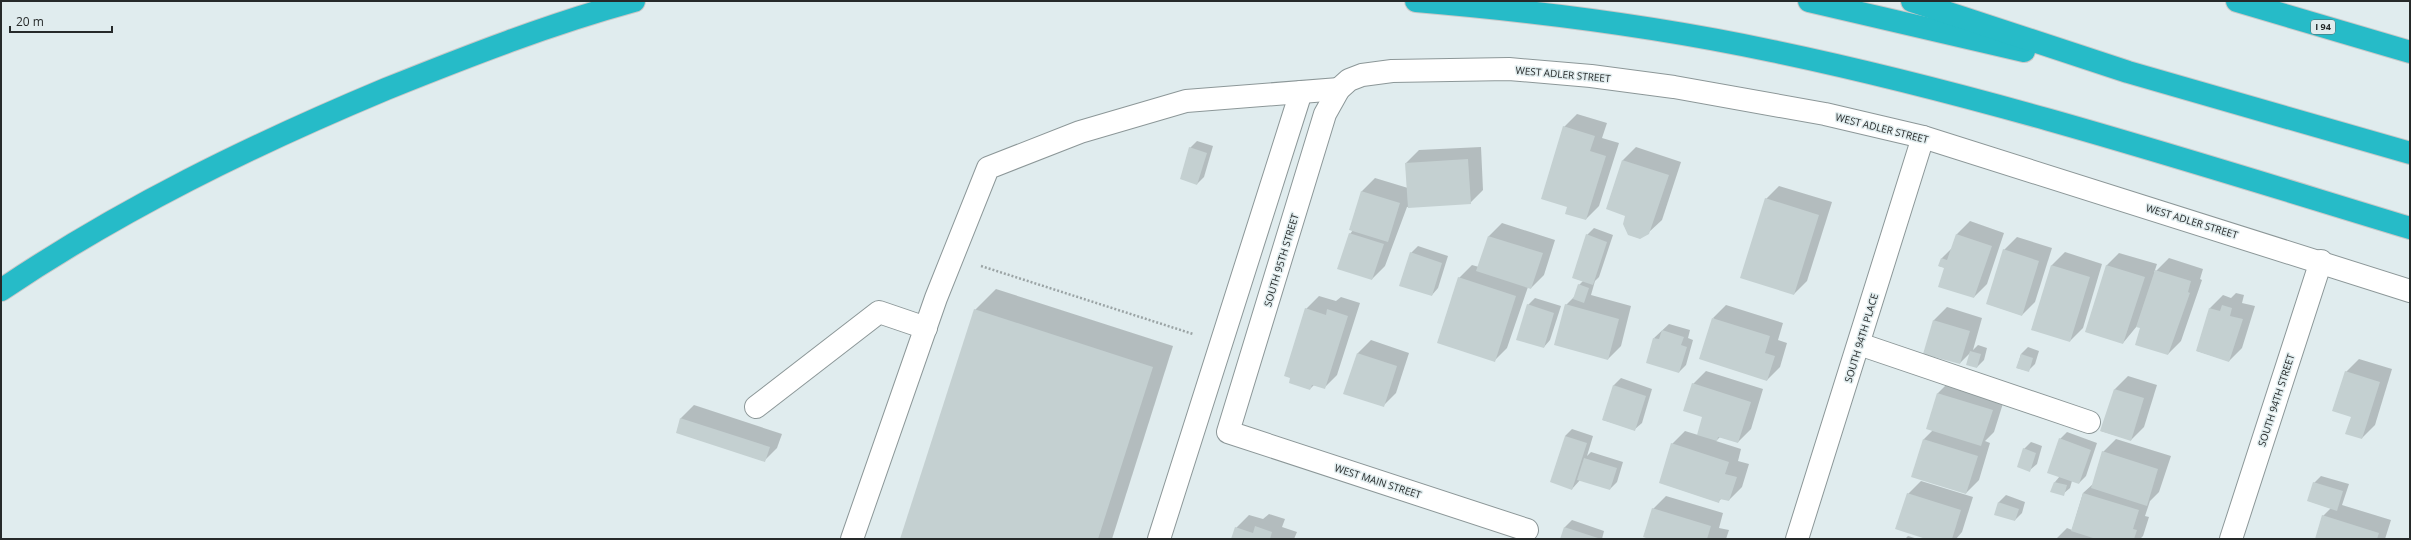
<svg xmlns="http://www.w3.org/2000/svg" width="2411" height="540" viewBox="0 0 2411 540" font-family="'Open Sans',sans-serif">
<style>
.shadow{fill:#0003}
.building{fill:#c4d0d1}
.lines{fill:none;stroke-linecap:round;stroke-linejoin:round}
.minor-casing{stroke:#8c9798;stroke-width:24}
.highway-casing{stroke:#c7c8c8;stroke-width:24}
.path{stroke:#9ba4a5;stroke-width:2.5;stroke-dasharray:2 2;stroke-linecap:butt}
.minor{stroke:#fff;stroke-width:22}
.highway{stroke:#26bbc8;stroke-width:22}
.labels{text-anchor:middle;stroke-width:3;stroke-linejoin:round;paint-order:stroke}
.shield{fill:#e0ecee;stroke:#5e6465;stroke-width:1}
.shield-label{font-size:9px;font-weight:bold;fill:#262a2a}
.street-label{font-size:10px;fill:#262a2a;stroke:#e0ecee}
</style>
<rect width="100%" height="100%" fill="#e0ecee"/>
<g class="shadow">
<polygon points="1577,114 1607,123 1602,138 1619,143 1599,206 1586,219 1568,207 1564,127"/>
<polygon points="1197,141 1213,146 1204,177 1197,184 1190,148"/>
<polygon points="1481,147 1483,190 1470,203 1407,207 1385,266 1372,279 1350,234 1353,230 1350,229 1362,191 1375,178 1408,188 1406,163 1419,150"/>
<polygon points="1636,147 1681,162 1662,220 1648,233 1627,216 1623,160"/>
<polygon points="1779,186 1832,202 1807,281 1794,294 1766,199"/>
<polygon points="1970,221 2004,233 1987,284 1974,297 1946,268 1939,266 1942,258 1953,247 1957,234"/>
<polygon points="1502,223 1555,240 1544,275 1531,288 1528,287 1507,348 1494,361 1459,278 1472,265 1479,267 1489,236"/>
<polygon points="1594,228 1613,235 1599,277 1595,281 1591,295 1631,306 1621,346 1608,359 1566,305 1575,296 1579,285 1583,281 1587,235"/>
<polygon points="2017,237 2052,248 2035,302 2022,315 2004,250"/>
<polygon points="1418,246 1448,256 1438,288 1432,295 1411,253"/>
<polygon points="2065,252 2102,264 2083,328 2070,341 2032,329 2052,265"/>
<polygon points="2119,253 2157,264 2154,273 2169,258 2203,269 2200,279 2202,280 2181,341 2168,354 2142,328 2137,326 2123,343 2106,266"/>
<polygon points="996,289 1173,346 1112,539 902,539 975,310"/>
<polygon points="2236,293 2244,295 2242,303 2255,306 2242,348 2229,361 2197,351 2210,308 2223,295 2231,298"/>
<polygon points="1319,296 1336,301 1341,297 1360,303 1337,375 1324,388 1314,385 1310,389 1292,378 1306,309"/>
<polygon points="1535,298 1561,306 1550,340 1544,347 1528,305"/>
<polygon points="1726,305 1783,323 1778,340 1787,343 1780,367 1767,380 1713,318"/>
<polygon points="1947,307 1982,318 1973,350 1978,345 1987,348 1984,360 1977,367 1971,352 1960,363 1924,353 1934,320"/>
<polygon points="1669,324 1690,330 1688,338 1693,340 1686,365 1679,372 1654,338"/>
<polygon points="1371,340 1409,353 1396,393 1383,406 1345,393 1358,353"/>
<polygon points="2028,347 2039,351 2035,364 2028,371 2017,368 2021,354"/>
<polygon points="2359,359 2392,369 2375,425 2362,438 2352,416 2346,372"/>
<polygon points="1706,371 1763,389 1751,429 1738,442 1720,437 1716,441 1741,449 1738,461 1749,464 1742,487 1729,500 1722,498 1719,501 1672,444 1685,431 1698,435 1704,416 1693,384"/>
<polygon points="2128,376 2157,385 2144,427 2131,440 2101,431 2115,389"/>
<polygon points="1621,378 1652,389 1642,423 1635,429 1603,420 1614,385"/>
<polygon points="1951,380 2005,397 1994,432 1985,441 1990,443 1979,480 1966,493 1913,476 1924,439 1933,430 1938,393"/>
<polygon points="694,405 782,434 777,448 764,461 677,432 681,418"/>
<polygon points="1572,429 1593,436 1587,456 1591,452 1623,462 1617,482 1610,489 1580,480 1572,489 1565,436"/>
<polygon points="2067,432 2097,443 2086,476 2079,483 2072,481 2070,488 2063,494 2052,491 2055,482 2060,476 2060,439"/>
<polygon points="2116,439 2171,456 2159,492 2150,501 2145,516 2149,517 2143,536 2140,539 2056,539 2067,528 2072,530 2083,493 2093,484 2103,452"/>
<polygon points="2031,442 2042,446 2037,464 2030,470 2024,449"/>
<polygon points="2321,476 2349,484 2342,505 2391,520 2385,539 2316,539 2323,516 2331,508 2314,483"/>
<polygon points="1921,481 1973,497 1962,532 1956,539 1929,539 1908,494"/>
<polygon points="2006,495 2025,502 2022,513 2015,520 1995,514 1999,502"/>
<polygon points="1666,496 1723,513 1719,528 1729,530 1726,539 1652,539 1653,509"/>
<polygon points="1269,514 1285,519 1282,527 1297,532 1294,539 1233,539 1236,528 1249,515 1263,519"/>
<polygon points="1572,520 1604,531 1602,539 1561,539 1565,527"/>
<polygon points="1908,536 1918,539 1905,539"/>
</g>
<g class="building">
<polygon points="1563,126 1595,136 1590,151 1606,156 1586,220 1565,214 1567,207 1541,199"/>
<polygon points="1189,147 1207,153 1197,185 1180,179"/>
<polygon points="1468,159 1471,204 1408,208 1405,163"/>
<polygon points="1622,160 1669,175 1649,234 1640,239 1628,235 1623,224 1625,216 1606,209"/>
<polygon points="1361,191 1400,203 1388,242 1349,230"/>
<polygon points="1765,198 1819,215 1794,295 1740,278"/>
<polygon points="1349,233 1384,244 1372,280 1337,269"/>
<polygon points="1586,234 1607,242 1593,285 1572,278"/>
<polygon points="1956,234 1992,246 1974,298 1938,287 1944,268 1938,266 1941,258 1947,260"/>
<polygon points="1488,236 1543,253 1531,289 1476,271"/>
<polygon points="2003,249 2039,261 2022,316 1986,304"/>
<polygon points="1410,252 1442,263 1432,296 1399,286"/>
<polygon points="2051,265 2090,277 2070,342 2031,330"/>
<polygon points="2106,265 2145,277 2123,344 2085,332"/>
<polygon points="2155,270 2191,281 2188,292 2190,293 2168,355 2135,345 2140,328 2136,327"/>
<polygon points="1458,277 1516,296 1495,362 1437,343"/>
<polygon points="1578,284 1589,288 1584,303 1573,299"/>
<polygon points="1527,304 1554,313 1544,348 1516,340"/>
<polygon points="1565,304 1619,319 1608,360 1554,345"/>
<polygon points="2222,305 2232,308 2230,316 2243,319 2229,362 2196,351 2209,308 2220,311"/>
<polygon points="1305,308 1326,315 1327,309 1348,316 1325,389 1312,385 1310,390 1289,383 1290,378 1284,376"/>
<polygon points="974,309 1153,367 1098,539 900,539"/>
<polygon points="1712,318 1770,336 1765,353 1775,356 1767,381 1699,359"/>
<polygon points="1933,320 1970,331 1960,364 1923,354"/>
<polygon points="1662,330 1684,337 1681,345 1687,347 1679,373 1646,363 1653,338 1659,339"/>
<polygon points="1970,351 1981,354 1977,368 1966,365"/>
<polygon points="1357,353 1397,366 1384,407 1343,394"/>
<polygon points="2021,354 2033,358 2029,372 2016,368"/>
<polygon points="2345,371 2380,382 2362,439 2345,434 2351,417 2332,411"/>
<polygon points="1692,383 1751,402 1738,443 1718,437 1717,441 1697,435 1702,417 1683,411"/>
<polygon points="1613,385 1646,396 1635,431 1602,420"/>
<polygon points="2114,389 2144,398 2131,441 2100,431"/>
<polygon points="1937,393 1993,410 1981,446 1926,429"/>
<polygon points="680,418 770,447 765,462 676,433"/>
<polygon points="1565,436 1587,443 1572,490 1550,482"/>
<polygon points="2059,438 2091,450 2079,484 2047,473"/>
<polygon points="1923,439 1978,456 1966,494 1911,477"/>
<polygon points="1671,443 1729,462 1725,474 1737,477 1729,501 1720,499 1719,503 1659,483"/>
<polygon points="2023,448 2036,453 2030,472 2017,467"/>
<polygon points="2102,451 2158,469 2147,506 2091,488"/>
<polygon points="1584,458 1617,468 1610,490 1577,480"/>
<polygon points="2054,482 2067,485 2064,496 2050,492"/>
<polygon points="2313,482 2343,491 2337,511 2307,501"/>
<polygon points="1907,493 1961,510 1952,539 1926,539 1895,529"/>
<polygon points="2083,493 2139,510 2133,529 2137,530 2134,539 2096,539 2071,531"/>
<polygon points="1998,502 2019,509 2015,521 1994,515"/>
<polygon points="1652,508 1711,526 1707,539 1649,539 1643,537"/>
<polygon points="2322,515 2379,533 2377,539 2315,539"/>
<polygon points="1255,526 1272,532 1270,539 1231,539 1235,527 1253,533"/>
<polygon points="1564,527 1598,538 1598,539 1560,539"/>
</g>
<g class="lines">
<defs>
<g id="minor">
<polyline points="1859,344 2089,422"/>
<polyline points="756,407 879,312 926,328"/>
<polyline points="1527,530 1228,432 1325,114 1339,89 1349,80 1362,75 1392,71 1509,69 1591,76 1674,87 1825,114 1923,137 2410,291"/>
<polyline points="852,539 936,298 988,168 1080,132 1186,101 1339,89"/>
<polyline points="1159,539 1301,92"/>
<polyline points="1797,539 1923,137"/>
<polyline points="2231,539 2321,261"/>
</g>
<g id="highway">
<path d="M1416,1c119,10 239,25 356,50 216,45 427,113 638,177"/>
<polyline points="1809,1 2024,51"/>
<polyline points="1912,1 2128,72 2410,153"/>
<polyline points="2237,1 2410,52"/>
<path d="M1,290c122,-82 249,-144 385,-201 82,-33 164,-65 248,-88"/>
</g>
</defs>
<use href="#minor" class="minor-casing"/>
<use href="#highway" class="highway-casing"/>
<polyline class="path" points="981,266 1193,334"/>
<use href="#minor" class="minor"/>
<use href="#highway" class="highway"/>
</g>
<g class="labels">
<rect class="shield" x="2311" y="20" width="24" height="14" rx="3"/>
<g class="shield-label">
<text x="2323" y="30">I 94</text>
</g>
<g class="street-label">
<text transform="translate(1563 74) rotate(5)" y="4">WEST ADLER STREET</text>
<text transform="translate(1882 128) rotate(14)" y="4">WEST ADLER STREET</text>
<text transform="translate(2192 221) rotate(17)" y="4">WEST ADLER STREET</text>
<text transform="translate(1281 260) rotate(-73)" y="4">SOUTH 95TH STREET</text>
<text transform="translate(1861 338) rotate(-73)" y="4">SOUTH 94TH PLACE</text>
<text transform="translate(2276 400) rotate(-72)" y="4">SOUTH 94TH STREET</text>
<text transform="translate(1378 481) rotate(18)" y="4">WEST MAIN STREET</text>
</g>
</g>
<rect width="2411" height="540" fill="none" stroke="#262a2a" stroke-width="4"/>
<path d="M10 26v6h102v-6" fill="none" stroke="#262a2a" stroke-width="2"/>
<text x="16" y="26" font-size="12" fill="#262a2a" stroke="#e0ecee" stroke-width="3" paint-order="stroke">20 m</text>
</svg>
